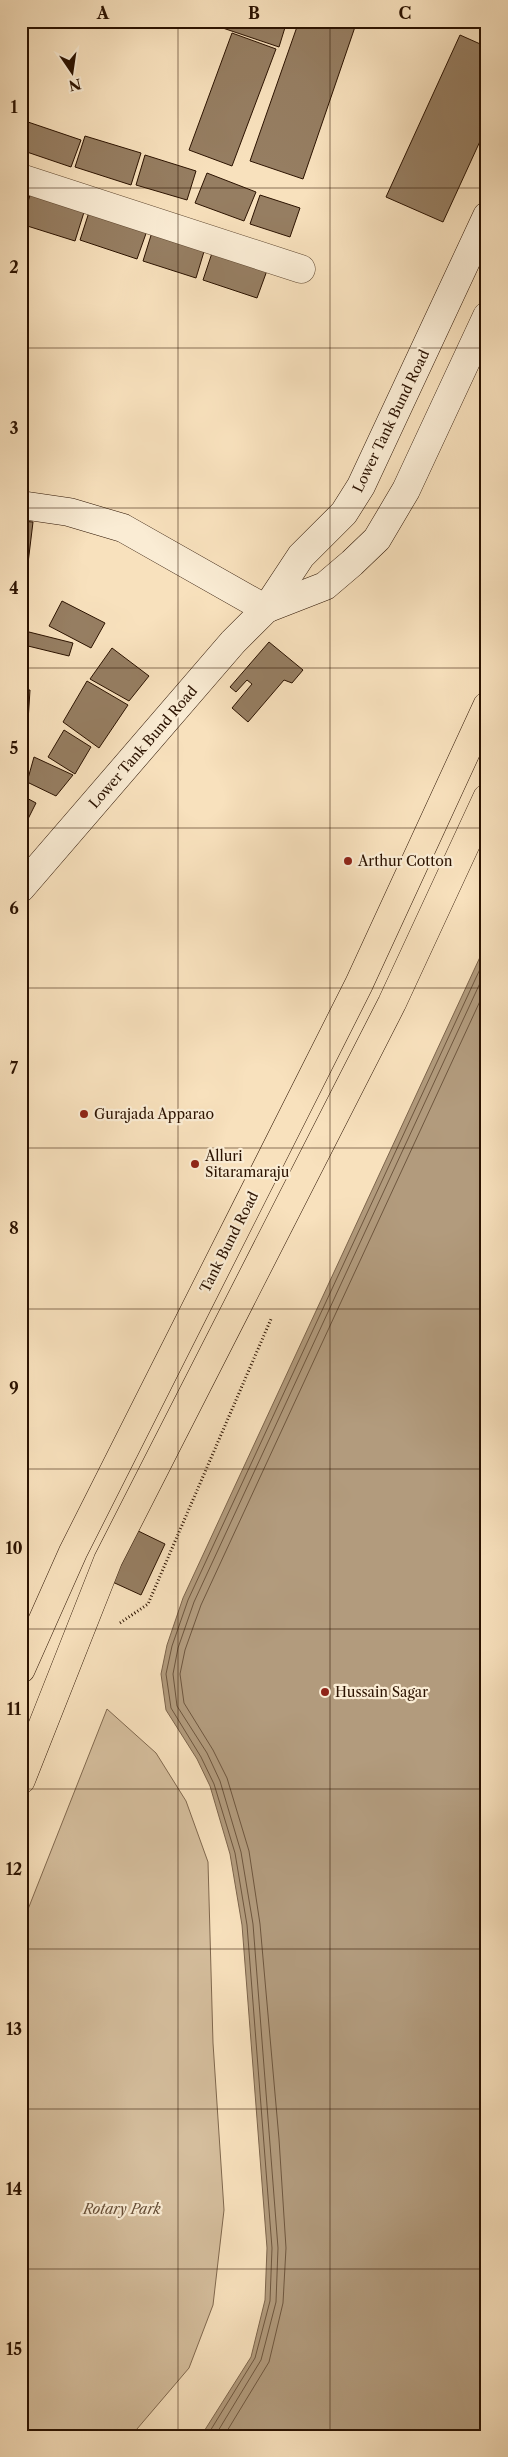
<svg xmlns="http://www.w3.org/2000/svg" width="508" height="2457" viewBox="0 0 508 2457" font-family="'Libre Caslon Text',serif">
<style>
.green{fill:#d5be9d;stroke:#80684e}
.water{fill:#b29b7d;stroke:#7c644b}
.lines{fill:none;stroke-linecap:round;stroke-linejoin:round}
.shore{stroke:#6e563e;stroke-width:1}
.building{fill:#967e62;stroke:#2b1200}
.minor-casing{stroke:#5e462f;stroke-width:29}
.secondary-casing{stroke:#2b1200;stroke-width:29}
.trunk-casing{stroke:#2b1200;stroke-width:29}
.path{stroke:#2b1200;stroke-width:3;stroke-dasharray:1 2.5;stroke-linecap:butt}
.minor{stroke:#faecd4;stroke-width:28}
.secondary{stroke:#faecd4;stroke-width:28}
.trunk{stroke:#f8e1bd;stroke-width:28}
.grid{fill:none;stroke:#2b1200;stroke-width:1;stroke-opacity:0.55}
.poi-dot{fill:#8f2418;stroke:#faecd4;stroke-width:2}
.labels{text-anchor:middle;stroke-width:4.5;stroke-linejoin:round;paint-order:stroke}
.street-label{font-size:14px;fill:#2b1200;stroke:#faecd4}
.poi-label{font-size:14px;fill:#2b1200;stroke:#faecd4;text-anchor:start}
.park-label{font-size:14px;font-style:italic;fill:#664e37;stroke:#faecd4}
.neatline{fill:none;stroke:#2b1200;stroke-width:2}
.grid-label{font-size:16px;text-anchor:middle;font-weight:bold;fill:#2b1200}
</style>
<rect width="100%" height="100%" fill="#f8e1bd"/>
<filter id="stains"><feTurbulence type="fractalNoise" baseFrequency=".004" numOctaves="4"/><feColorMatrix values="0 0 0 0 .2 0 0 0 0 .09 0 0 0 0 .02 0 0 0 .5 -.17"/></filter>
<radialGradient id="worn" r=".72"><stop offset=".6" stop-color="#630" stop-opacity="0"/><stop offset="1" stop-color="#630" stop-opacity=".3"/></radialGradient>
<polygon class="green" points="107,1709 156,1753 186,1801 208,1862 213,2043 224,2210 213,2305 189,2368 131,2436 21,2436 21,1927"/>
<polygon class="water" points="487,942 487,2436 201,2436 251,2357 265,2300 267,2248 242,1925 230,1854 210,1786 197,1759 166,1710 161,1674 167,1645 183,1598"/>
<g class="lines">
<g class="shore">
<polyline points="207,2436 255,2358 270,2301 272,2248 247,1925 235,1853 214,1784 201,1757 171,1708 166,1674 172,1646 188,1600 487,954"/>
<polyline points="215,2436 261,2360 276,2302 278,2248 253,1924 241,1852 220,1781 207,1753 177,1706 173,1674 178,1648 194,1602 487,968"/>
<polyline points="224,2436 269,2362 283,2303 286,2248 279,2139 260,1924 249,1851 227,1778 213,1750 184,1703 180,1674 185,1650 201,1605 487,986"/>
</g>
</g>
<g class="building">
<polygon points="202,21 287,21 279,47"/>
<polygon points="299,21 357,21 303,179 250,161"/>
<polygon points="232,33 276,49 232,166 189,150"/>
<polygon points="460,35 487,47 487,126 443,222 386,197"/>
<polygon points="25,121 81,140 71,167 21,150 21,131"/>
<polygon points="85,136 141,153 131,185 75,167"/>
<polygon points="145,155 196,171 187,200 136,185"/>
<polygon points="207,173 256,192 244,221 195,203"/>
<polygon points="31,192 85,209 75,241 21,224"/>
<polygon points="260,195 300,208 290,237 250,224"/>
<polygon points="91,206 149,225 137,259 80,240"/>
<polygon points="153,229 206,245 196,278 143,261"/>
<polygon points="214,247 269,265 257,298 203,280"/>
<polygon points="21,521 33,522 25,588 21,588"/>
<polygon points="62,601 105,623 91,648 49,626"/>
<polygon points="21,630 73,643 69,656 28,646 21,673"/>
<polygon points="269,642 303,670 292,683 284,680 248,722 232,708 252,684 247,680 236,692 230,687"/>
<polygon points="112,648 149,676 129,701 90,679"/>
<polygon points="87,681 128,705 99,748 63,722"/>
<polygon points="21,690 30,690 27,737 21,737"/>
<polygon points="64,730 91,747 75,774 48,757"/>
<polygon points="34,757 73,775 56,796 27,782"/>
<polygon points="21,770 28,773 21,788"/>
<polygon points="21,795 36,803 21,833"/>
<polygon points="130,1527 165,1544 141,1595 106,1579"/>
</g>
<g class="lines">
<defs>
<polyline id="minor" points="21,178 301,269"/>
<g id="secondary">
<polyline points="21,505 69,512 123,528 266,609"/>
<polyline points="266,609 325,586 352,563 377,539 406,490 487,316"/>
<polyline points="21,888 233,642 266,609 301,556 344,513 361,486 487,216"/>
</g>
<g id="trunk">
<polyline points="21,1669 73,1552 359,984 487,706"/>
<polyline points="21,1780 108,1560 392,1003 487,798"/>
</g>
</defs>
<use href="#minor" class="minor-casing"/>
<use href="#secondary" class="secondary-casing"/>
<use href="#trunk" class="trunk-casing"/>
<polyline class="path" points="120,1623 148,1604 271,1319"/>
<use href="#minor" class="minor"/>
<use href="#secondary" class="secondary"/>
<use href="#trunk" class="trunk"/>
</g>
<path class="grid" d="M178,21v2415M330,21v2415M21,188h466M21,348h466M21,508h466M21,668h466M21,828h466M21,988h466M21,1148h466M21,1309h466M21,1469h466M21,1629h466M21,1789h466M21,1949h466M21,2109h466M21,2269h466"/>
<g class="poi-dot">
<circle cx="348" cy="861" r="5"/>
<circle cx="84" cy="1114" r="5"/>
<circle cx="195" cy="1164" r="5"/>
<circle cx="325" cy="1692" r="5"/>
</g>
<g class="labels">
<g class="street-label">
<text transform="translate(391 421) rotate(-64)" y="5">Lower Tank Bund Road</text>
<text transform="translate(143 747) rotate(-49)" y="5">Lower Tank Bund Road</text>
<text transform="translate(229 1242) rotate(-63)" y="5">Tank Bund Road</text>
</g>
<g class="poi-label">
<text x="358" y="866">Arthur Cotton</text>
<text x="94" y="1119">Gurajada Apparao</text>
<text x="205" y="1161">Alluri<tspan x="205" dy="16">Sitaramaraju</tspan></text>
<text x="335" y="1697">Hussain Sagar</text>
</g>
<g class="park-label">
<text x="122" y="2214">Rotary Park</text>
</g>
</g>
<rect width="508" height="2457" fill="none" stroke="#f8e1bd" stroke-width="55"/>
<g transform="translate(72 72) rotate(167)" stroke="#faecd4" stroke-width="4" paint-order="stroke">
<path d="M0-4L9 19L0 12L-9 19Z" fill="#2b1200"/>
<text y="-8" font-size="14" font-weight="bold" text-anchor="middle" fill="#2b1200">N</text>
</g>
<rect x="28" y="28" width="452" height="2402" class="neatline"/>
<g class="grid-label">
<text x="103" y="19">A</text>
<text x="254" y="19">B</text>
<text x="405" y="19">C</text>
<text x="14" y="113">1</text>
<text x="14" y="273">2</text>
<text x="14" y="434">3</text>
<text x="14" y="594">4</text>
<text x="14" y="754">5</text>
<text x="14" y="914">6</text>
<text x="14" y="1074">7</text>
<text x="14" y="1234">8</text>
<text x="14" y="1394">9</text>
<text x="14" y="1554">10</text>
<text x="14" y="1715">11</text>
<text x="14" y="1875">12</text>
<text x="14" y="2035">13</text>
<text x="14" y="2195">14</text>
<text x="14" y="2355">15</text>
</g>
<rect width="100%" height="100%" filter="url(#stains)"/>
<rect width="100%" height="100%" fill="url(#worn)"/>
</svg>
